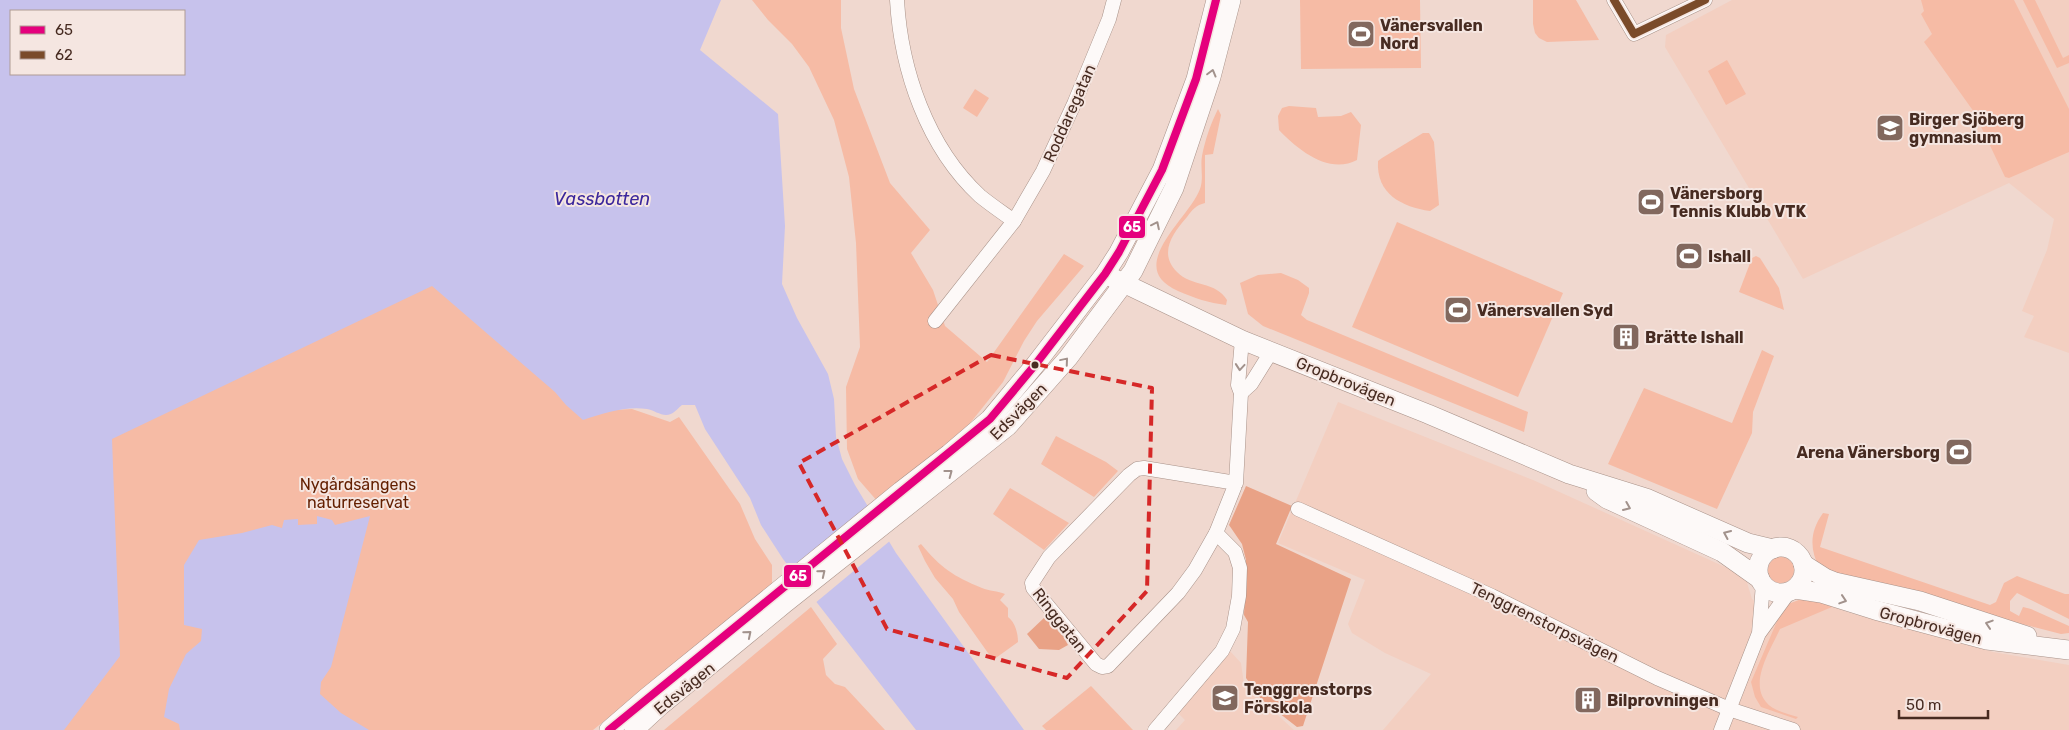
<svg xmlns="http://www.w3.org/2000/svg" width="2069" height="730" viewBox="0 0 2069 730" font-family="Rubik,sans-serif">
<style>
.built{fill:#f3cfc1}
.green{fill:#f6bba5}
.forest{fill:#e9a286}
.water{fill:#c7c2ec;fill-rule:evenodd}
.pier{fill:#f0d8cf}
.lines{fill:none;stroke-linecap:round;stroke-linejoin:round}
.street-casing{stroke:#a89289;stroke-width:15}
.secondary-casing{stroke:#a89289;stroke-width:20}
.street{stroke:#fdf9f8;stroke-width:14}
.secondary{stroke:#fdf9f8;stroke-width:19}
.bus-1-casing{stroke:#f5e6e1;stroke-width:11}
.bus-2-casing{stroke:#f5e6e1;stroke-width:11}
.bus-1{stroke:#e5007d;stroke-width:8}
.bus-2{stroke:#7a4b2a;stroke-width:8}
.oneway{stroke:#a2928c}
.marked{fill:none;stroke:#d62828;stroke-width:4;stroke-dasharray:10 6;stroke-linejoin:round}
.bus-dot{fill:#472b21;stroke:#f5e6e1;stroke-width:2}
.labels{text-anchor:middle;stroke-width:4;stroke-linejoin:round;paint-order:stroke}
.poi-label{font-size:16px;font-weight:bold;fill:#472b21;stroke:#f5e6e1;text-anchor:start}
.street-label{font-size:16px;fill:#472b21;stroke:#f5e6e1}
.park-label{font-size:16px;fill:#631f00;stroke:#f5e6e1}
.water-label{font-size:18px;font-style:italic;fill:#3b269c;stroke:#f5e6e1}
.line-badge{stroke:#f5e6e1;stroke-width:2}
.badge-label{font-size:14px;text-anchor:middle;font-weight:bold;fill:#fff}
</style>
<rect width="100%" height="100%" fill="#f0d8cf"/>
<g class="built">
<polygon points="1732,0 2069,0 2069,353 2024,337 2034,316 2022,311 2047,250 2054,219 2009,183 1803,279 1665,47 1666,35"/>
<polygon points="1338,402 1533,480 1745,576 1752,599 1781,625 1826,604 1847,612 1993,652 2069,665 2069,730 1383,730 1431,674 1385,653 1352,633 1348,624 1365,580 1278,543"/>
<polygon points="1230,651 1241,663 1244,684 1294,730 1176,730 1185,720 1178,713 1215,666"/>
</g>
<g class="green">
<polygon points="752,0 841,0 841,28 854,89 890,183 930,230 911,253 933,290 945,326 987,362 1064,254 1084,266 1037,321 1024,341 1003,382 967,427 878,502 858,479 847,449 846,387 860,347 856,243 849,177 834,120 809,67 792,44 768,20"/>
<polygon points="1300,0 1420,0 1421,68 1301,69"/>
<polygon points="1533,0 1576,0 1599,40 1547,42 1539,38 1535,33 1533,24"/>
<polygon points="1921,0 2014,0 2069,109 2069,152 2009,178 2005,177 1974,112 1924,42 1932,34 1921,14 1924,11"/>
<polygon points="2023,0 2035,0 2063,58 2069,55 2069,63 2057,68"/>
<polygon points="1727,60 1746,94 1726,105 1708,71"/>
<polygon points="975,89 989,98 977,117 963,108"/>
<path d="M1289,106l27,2 2,9 23,-1 10,-4 10,13 -4,35c-28,15 -59,-10 -78,-30l-1,-14 4,-8z"/>
<path d="M1218,109l3,6 -8,39 -8,1v48c-9,2 -13,7 -18,14 -14,16 -29,36 -10,55 14,15 39,9 50,28l-1,5c-17,-2 -32,-7 -48,-14 -55,-24 11,-72 22,-102 4,-11 0,-22 2,-33 3,-16 9,-33 16,-47z"/>
<path d="M1423,133h6l5,9 5,63 -9,6c-28,-4 -54,-17 -52,-50l4,-3z"/>
<polygon points="427,194 596,415 613,410 632,409 670,422 679,417 740,504 755,539 772,565 772,587 593,730 0,730 0,409"/>
<polygon points="1397,222 1563,293 1518,397 1352,327"/>
<polygon points="1756,256 1760,258 1779,288 1784,310 1739,292 1752,258"/>
<polygon points="1281,273 1298,280 1309,288 1309,293 1301,315 1307,320 1528,412 1524,432 1263,326 1248,314 1240,283 1258,275"/>
<polygon points="1762,350 1774,356 1753,412 1752,433 1717,509 1608,464 1644,388 1732,423"/>
<polygon points="1056,436 1106,462 1118,471 1094,497 1041,464"/>
<polygon points="1010,488 1069,523 1044,550 993,514"/>
<path d="M1823,513l6,1 -9,33 170,58 6,-3 8,-19 13,-7 48,18h4v25l-52,-26 -7,8v10l9,5 4,-9 8,2 38,17v7l-8,1 -43,-11 -198,-54c-11,-20 -10,-38 3,-56z"/>
<path d="M921,544c20,24 32,32 61,44 7,3 16,3 23,6l-5,6 8,8v9c7,5 10,16 10,25l-25,18 -34,-48 -6,-13 -18,-21 -10,-17 -7,-15z"/>
<circle cx="1781" cy="570" r="13"/>
<path d="M1804,598l35,6 -59,25c-9,20 -31,53 -14,73 7,9 23,12 32,15l-2,2 -35,-12 -6,-10 -4,-15 30,-70 7,-8z"/>
<polygon points="811,607 837,644 823,659 826,675 835,684 845,687 885,730 664,730"/>
<polygon points="1091,686 1133,730 1046,730 1042,726"/>
</g>
<g class="forest">
<polygon points="1246,486 1292,506 1276,544 1351,579 1303,726 1297,727 1261,699 1246,678 1248,622 1244,615 1246,560 1242,544 1229,525"/>
<polygon points="1045,617 1063,636 1068,645 1059,650 1039,649 1027,634"/>
</g>
<g class="water">
<path d="M0,0h721l-21,50 78,64 7,112 -3,58 15,34 31,56 6,25 2,38 6,22 13,26 41,68 128,177h-108l-133,-171 -22,-34 -11,-27 -45,-69 -10,-24h-13c-5,4 -9,10 -16,10 -6,0 -13,-5 -19,-6 -22,-3 -43,4 -64,11l-17,-15 -11,-13 -123,-106 -320,153 8,217 -56,74h-64zM11,11h173v63h-173z"/>
<polygon points="317,516 332,520 335,525 370,516 331,667 321,682 320,694 341,713 369,730 180,730 179,724 164,717 169,689 186,654 201,641 202,629 184,625 184,565 199,540 242,533 272,525 282,528 284,520 298,519 298,525 317,524"/>
</g>
<polygon class="pier" points="870,505 891,540 814,604 790,572"/>
<g class="lines">
<defs>
<g id="street">
<path d="M897,0c4,70 30,147 83,196 11,9 23,17 34,25"/>
<polyline points="1614,0 1634,34 1705,0"/>
<polyline points="935,321 1014,221 1043,171 1074,104 1109,19 1114,0"/>
<polyline points="1241,393 1251,384 1271,352"/>
<polyline points="1236,483 1144,468 1137,469 1129,475 1049,557 1032,583 1033,588 1096,664 1102,667 1108,666 1178,593 1195,570 1216,533 1236,483 1241,393 1238,385 1242,340"/>
<polyline points="1298,509 1492,596 1657,678 1729,709 1793,730"/>
<polyline points="1760,632 1789,592"/>
<polyline points="1155,730 1222,651 1233,629 1239,596 1240,568 1235,552 1216,533"/>
<polyline points="1721,730 1759,633 1763,584"/>
</g>
<g id="secondary">
<polyline points="1113,278 1242,340 1428,414 1569,474 1646,498 1748,543 1773,549"/>
<polyline points="1596,491 1607,499 1722,552 1760,579"/>
<circle cx="1781" cy="570" r="23"/>
<polyline points="1803,564 1825,578 1835,582 1920,601 2027,636"/>
<polyline points="1795,589 1821,593 1875,610 1987,640 2069,650"/>
<polyline points="609,730 646,698 901,491 949,454 990,419 1035,365 1105,274 1119,252 1162,170 1196,79 1216,0"/>
<polyline points="634,730 660,706 784,604 1008,426 1068,358 1133,271 1174,188 1211,77 1231,0"/>
</g>
</defs>
<use href="#street" class="street-casing"/>
<use href="#secondary" class="secondary-casing"/>
<use href="#street" class="street"/>
<use href="#secondary" class="secondary"/>
<defs>
<polyline id="bus-1" points="609,730 990,419 1035,365 1105,274 1119,252 1162,170 1196,79 1216,0"/>
<polyline id="bus-2" points="1614,0 1634,34 1705,0"/>
</defs>
<use href="#bus-1" class="bus-1-casing"/>
<use href="#bus-2" class="bus-2-casing"/>
<use href="#bus-1" class="bus-1"/>
<use href="#bus-2" class="bus-2"/>
</g>
<defs><path id="oneway-chevron" d="M-2-3.5L2.5 0L-2 3.5" fill="none" stroke-width="1.6" stroke-linecap="round" stroke-linejoin="round" transform="scale(1.25)"/></defs>
<g class="oneway">
<use href="#oneway-chevron" transform="translate(1212 73) rotate(-75)"/>
<use href="#oneway-chevron" transform="translate(1156 225) rotate(-64)"/>
<use href="#oneway-chevron" transform="translate(1065 361) rotate(-50)"/>
<use href="#oneway-chevron" transform="translate(1240 367) rotate(95)"/>
<use href="#oneway-chevron" transform="translate(949 473) rotate(-37)"/>
<use href="#oneway-chevron" transform="translate(1627 507) rotate(23)"/>
<use href="#oneway-chevron" transform="translate(1727 534) rotate(-156)"/>
<use href="#oneway-chevron" transform="translate(822 573) rotate(-39)"/>
<use href="#oneway-chevron" transform="translate(1843 600) rotate(18)"/>
<use href="#oneway-chevron" transform="translate(1989 624) rotate(-162)"/>
<use href="#oneway-chevron" transform="translate(748 634) rotate(-40)"/>
</g>
<path class="marked" d="M991,355l161,33 -5,203 -80,87 -180,-49 -88,-166z"/>
<defs>
<symbol id="stadium-square" viewBox="-11 -11 22 22"><rect x="-9" y="-9" width="18" height="18" rx="4" fill="#82685e" stroke="#f5e6e1"/><path d="M0-5a6.5 5 0 1 0 0 10a6.5 5 0 1 0 0-10ZM-3.5-1.8h7v3.6h-7Z" fill="#fff"/></symbol>
<symbol id="school-square" viewBox="-11 -11 22 22"><rect x="-9" y="-9" width="18" height="18" rx="4" fill="#82685e" stroke="#f5e6e1"/><path d="M0-5L7-2L0 1L-7-2ZM-4 1L0 2.5L4 1V4Q0 6-4 4Z" fill="#fff"/></symbol>
<symbol id="building-square" viewBox="-11 -11 22 22"><rect x="-9" y="-9" width="18" height="18" rx="4" fill="#82685e" stroke="#f5e6e1"/><path d="M-4-6H4V6H1V3H-1V6H-4ZM-2.5-4.3h1.7v1.8h-1.7ZM.8-4.3h1.7v1.8H.8ZM-2.5-1h1.7V.8h-1.7ZM.8-1h1.7V.8H.8Z" fill="#fff"/></symbol>
</defs>
<g fill-rule="evenodd">
<use href="#stadium-square" x="1345" y="18" width="32" height="32"/>
<use href="#school-square" x="1874" y="112" width="32" height="32"/>
<use href="#stadium-square" x="1635" y="186" width="32" height="32"/>
<use href="#stadium-square" x="1673" y="240" width="32" height="32"/>
<use href="#stadium-square" x="1442" y="294" width="32" height="32"/>
<use href="#building-square" x="1610" y="321" width="32" height="32"/>
<use href="#stadium-square" x="1943" y="436" width="32" height="32"/>
<use href="#school-square" x="1209" y="682" width="32" height="32"/>
<use href="#building-square" x="1572" y="684" width="32" height="32"/>
</g>
<circle class="bus-dot" cx="1035" cy="365" r="4.5"/>
<g class="labels">
<g class="poi-label">
<text x="1380" y="31">Vänersvallen<tspan x="1380" dy="18">Nord</tspan></text>
<text x="1909" y="125">Birger Sjöberg<tspan x="1909" dy="18">gymnasium</tspan></text>
<text x="1670" y="199">Vänersborg<tspan x="1670" dy="18">Tennis Klubb VTK</tspan></text>
<text x="1708" y="262">Ishall</text>
<text x="1477" y="316">Vänersvallen Syd</text>
<text x="1645" y="343">Brätte Ishall</text>
<text x="1940" y="458" text-anchor="end">Arena Vänersborg</text>
<text x="1244" y="695">Tenggrenstorps<tspan x="1244" dy="18">Förskola</tspan></text>
<text x="1607" y="706">Bilprovningen</text>
</g>
<g class="street-label">
<text transform="translate(1069 113) rotate(-66)" y="6">Roddaregatan</text>
<text transform="translate(1346 381) rotate(22)" y="6">Gropbrovägen</text>
<text transform="translate(1018 411) rotate(-45)" y="6">Edsvägen</text>
<text transform="translate(1060 620) rotate(52)" y="6">Ringgatan</text>
<text transform="translate(1545 622) rotate(26)" y="6">Tenggrenstorpsvägen</text>
<text transform="translate(1931 625) rotate(15)" y="6">Gropbrovägen</text>
<text transform="translate(684 688) rotate(-39)" y="6">Edsvägen</text>
</g>
<g class="park-label">
<text x="358" y="490">Nygårdsängens<tspan x="358" dy="18">naturreservat</tspan></text>
</g>
<g class="water-label">
<text x="602" y="205">Vassbotten</text>
</g>
</g>
<g class="line-badge">
<rect x="1118" y="215" width="28" height="24" rx="5" fill="#e5007d"/>
<rect x="783" y="564" width="29" height="24" rx="5" fill="#e5007d"/>
</g>
<g class="badge-label">
<text x="1132" y="232">65</text>
<text x="798" y="581">65</text>
</g>
<rect x="10" y="10" width="175" height="65" fill="#f5e6e1" stroke="#af9b94"/>
<rect x="20" y="26" width="25" height="8" fill="#e5007d" stroke="#af9b94"/>
<text x="55" y="35" font-size="15" fill="#472b21">65</text>
<rect x="20" y="51" width="25" height="8" fill="#7a4b2a" stroke="#af9b94"/>
<text x="55" y="60" font-size="15" fill="#472b21">62</text>
<path d="M1899 710v8h89v-8" fill="none" stroke="#472b21" stroke-width="2.5"/>
<text x="1906" y="710" font-size="15" fill="#472b21" stroke="#f5e6e1" stroke-width="4" paint-order="stroke">50 m</text>
</svg>
